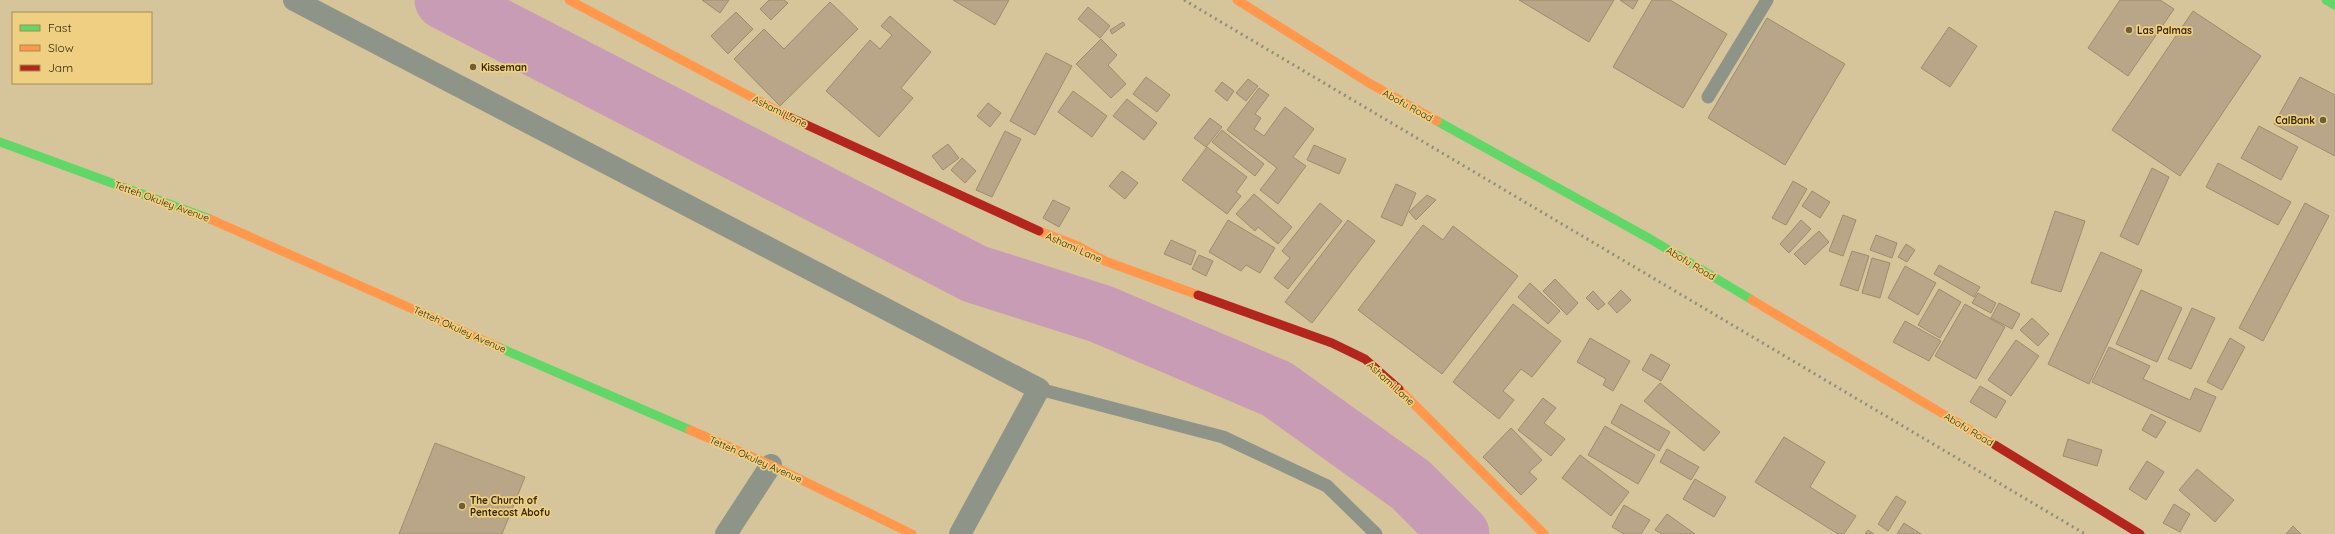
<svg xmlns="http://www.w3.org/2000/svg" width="2335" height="534" viewBox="0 0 2335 534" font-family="Quicksand,sans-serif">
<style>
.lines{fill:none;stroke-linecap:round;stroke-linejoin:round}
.river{stroke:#c99cb5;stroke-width:59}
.building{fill:#b9a688;stroke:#9e8c6d}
.lane{stroke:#8f9489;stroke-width:13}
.street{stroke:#8f9489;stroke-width:22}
.fast{stroke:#63d668;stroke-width:9}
.slow{stroke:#ff974d;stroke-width:9}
.jam{stroke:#b3261e;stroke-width:9}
.rail{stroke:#908e80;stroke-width:3;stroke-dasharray:2 4;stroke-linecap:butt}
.poi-dot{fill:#6d5f3a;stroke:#efcf82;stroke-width:1.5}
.labels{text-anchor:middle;stroke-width:3.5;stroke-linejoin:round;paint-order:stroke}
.poi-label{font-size:10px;font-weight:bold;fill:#352806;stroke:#efcf82;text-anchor:start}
.street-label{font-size:10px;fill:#352806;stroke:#efcf82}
</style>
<rect width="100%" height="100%" fill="#d6c49a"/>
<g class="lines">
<polyline class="river" points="444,0 975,274 1101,314 1277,389 1411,485 1460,534"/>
</g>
<g class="building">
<polygon points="702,0 729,0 720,13"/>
<polygon points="769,0 784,0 788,3 771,20 760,9"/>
<polygon points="953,0 1009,0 995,25"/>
<polygon points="1519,0 1614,0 1589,42"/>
<polygon points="1620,0 1638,0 1633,9"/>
<polygon points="1652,0 1670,0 1727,34 1683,108 1613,67"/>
<polygon points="2120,0 2160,0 2174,9 2128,76 2088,48"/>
<polygon points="830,2 858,29 780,106 734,59 764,29 784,49"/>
<polygon points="1088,7 1110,26 1100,38 1078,19"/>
<polygon points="2193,11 2261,56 2180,176 2112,130"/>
<polygon points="736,12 753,29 728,54 711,36"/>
<polygon points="890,16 931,52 901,88 913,98 879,137 826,91 870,40 880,49 892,35 881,26"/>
<polygon points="1767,18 1845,64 1785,165 1708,118"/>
<polygon points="1123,22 1125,25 1112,34 1110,30"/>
<polygon points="1949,27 1977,46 1950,87 1921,68"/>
<polygon points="1101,39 1117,55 1108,65 1126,84 1111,98 1076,64"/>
<polygon points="1046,53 1072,66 1035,135 1010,121"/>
<polygon points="1146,77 1170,95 1157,112 1133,94"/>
<polygon points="2300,77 2335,95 2335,156 2274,124"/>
<polygon points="1248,79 1258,86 1246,101 1236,93"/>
<polygon points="1222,82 1234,91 1227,101 1215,91"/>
<polygon points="1259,88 1269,95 1255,114 1261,118 1254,129 1264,136 1285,107 1314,129 1293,157 1306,166 1278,204 1260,190 1277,168 1227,130"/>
<polygon points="1073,91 1107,116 1092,137 1058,112"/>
<polygon points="1127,99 1157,123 1144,140 1113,116"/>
<polygon points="988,103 1001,113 990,127 977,116"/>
<polygon points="1210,118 1222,127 1206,147 1194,138"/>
<polygon points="2259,126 2298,147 2281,180 2241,158"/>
<polygon points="1222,130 1264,164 1255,176 1212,142"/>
<polygon points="1005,131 1021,139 992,197 976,190"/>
<polygon points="948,144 959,158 943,170 932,156"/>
<polygon points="1314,145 1346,159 1339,174 1307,160"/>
<polygon points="1207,147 1247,177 1236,192 1241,196 1227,214 1182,180"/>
<polygon points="962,158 976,171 965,183 951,170"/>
<polygon points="2218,163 2291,202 2278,225 2206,187"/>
<polygon points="2152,168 2169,177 2138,245 2120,236"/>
<polygon points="1122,171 1138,183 1125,199 1109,186"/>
<polygon points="1793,181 1807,189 1786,225 1772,218"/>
<polygon points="1396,184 1416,193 1402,226 1381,217"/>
<polygon points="1812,191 1830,202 1820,218 1802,206"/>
<polygon points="1254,194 1292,227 1278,244 1258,227 1255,231 1236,214"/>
<polygon points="1427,195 1436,200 1416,220 1409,212"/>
<polygon points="1053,200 1070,208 1059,227 1043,218"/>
<polygon points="1320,203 1342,221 1288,289 1274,278 1290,258 1282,251"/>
<polygon points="2305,203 2329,216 2263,341 2239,328"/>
<polygon points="2055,211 2085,221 2061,292 2031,283"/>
<polygon points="1843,215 1856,220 1843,256 1829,251"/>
<polygon points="1228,220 1275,248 1260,273 1246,265 1241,271 1209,252"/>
<polygon points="1348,220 1375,241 1312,323 1285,302"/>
<polygon points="1801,220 1811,229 1789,253 1780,244"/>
<polygon points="1423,225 1443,240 1453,226 1518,276 1442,374 1358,310"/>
<polygon points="1819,231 1829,242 1805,265 1794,254"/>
<polygon points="1876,235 1897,243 1892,258 1870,250"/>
<polygon points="1171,240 1196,251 1191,265 1164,254"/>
<polygon points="1906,244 1915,250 1907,262 1898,257"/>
<polygon points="1852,251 1869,256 1858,291 1840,285"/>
<polygon points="2101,252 2142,270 2089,384 2048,364"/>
<polygon points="1199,255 1213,261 1206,276 1192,269"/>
<polygon points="1872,258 1890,263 1880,298 1862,293"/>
<polygon points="1939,265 1980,287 1974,297 1934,274"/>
<polygon points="1905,266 1936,283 1918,315 1888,298"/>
<polygon points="1555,279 1578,303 1567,315 1543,291"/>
<polygon points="1530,283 1560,311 1548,324 1518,297"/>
<polygon points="1939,289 1961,302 1940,338 1918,325"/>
<polygon points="1621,290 1631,300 1617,313 1608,303"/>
<polygon points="2141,290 2182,308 2157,362 2116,344"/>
<polygon points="1593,291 1605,304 1598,310 1586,298"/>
<polygon points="1978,293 1996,303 1991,313 1972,303"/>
<polygon points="1999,303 2020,314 2012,329 1991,318"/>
<polygon points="1513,304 1561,341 1532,377 1521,369 1503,391 1514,400 1499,419 1453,382"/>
<polygon points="1965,304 2005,327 1976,379 1935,356"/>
<polygon points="2192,308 2215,318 2191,369 2168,359"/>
<polygon points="2032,318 2049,334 2038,346 2020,330"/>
<polygon points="1905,321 1941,341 1929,361 1893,342"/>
<polygon points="1590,338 1630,361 1613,391 1603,385 1606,379 1577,362"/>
<polygon points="2230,338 2245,347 2222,390 2207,382"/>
<polygon points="2016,340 2039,356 2011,396 1988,380"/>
<polygon points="2109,347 2150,366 2143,379 2190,400 2195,388 2216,397 2200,432 2092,382"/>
<polygon points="1651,354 1670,365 1661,381 1642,370"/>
<polygon points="1660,383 1720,432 1704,451 1644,401"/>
<polygon points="1980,386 2006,401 1996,418 1970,402"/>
<polygon points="1543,398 1556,408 1544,423 1565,439 1551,456 1518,430"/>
<polygon points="1621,404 1670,432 1659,451 1611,423"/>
<polygon points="2151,414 2166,422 2156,438 2142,430"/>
<polygon points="1605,426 1655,455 1638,484 1588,455"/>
<polygon points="1511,428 1542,460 1529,472 1537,479 1521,495 1483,457"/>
<polygon points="1784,437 1825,462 1810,487 1856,516 1844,534 1838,534 1755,482"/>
<polygon points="2068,439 2102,450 2097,466 2063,456"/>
<polygon points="435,443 525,477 502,534 399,534"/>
<polygon points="1667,449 1699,467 1691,480 1660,462"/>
<polygon points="1580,455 1629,492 1611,516 1562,478"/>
<polygon points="2147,461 2164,472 2146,500 2129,489"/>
<polygon points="2197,469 2234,500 2215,522 2179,490"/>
<polygon points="1695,479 1726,497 1714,517 1683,499"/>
<polygon points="1896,496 1906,502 1888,531 1878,524"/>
<polygon points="2174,504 2190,514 2180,532 2163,523"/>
<polygon points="1624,505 1650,520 1641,534 1624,534 1612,527"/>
<polygon points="1667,514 1695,534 1662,534 1655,530"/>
<polygon points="1904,523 1921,534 1897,534"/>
<polygon points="2293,526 2301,534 2286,534"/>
<polygon points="1868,530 1874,534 1865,534"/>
</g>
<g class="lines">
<g class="lane">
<polyline points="1708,97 1767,0"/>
<polyline points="1039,389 1223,437 1327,486 1376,534"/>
</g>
<g class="street">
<polyline points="294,0 1039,389 960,534"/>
<polyline points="726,534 771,465"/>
</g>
<g class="fast">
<polyline points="2326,0 2335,5"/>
<polyline points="1437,121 1652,240 1752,300"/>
<polyline points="0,142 210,219"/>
<polyline points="498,347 690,430"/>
</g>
<g class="slow">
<polyline points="569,0 787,116"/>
<polyline points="1237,0 1369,83 1437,121"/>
<polyline points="210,219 498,347"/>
<polyline points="1039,231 1078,246 1105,261 1198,295"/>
<polyline points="1752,300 1995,445"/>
<polyline points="1399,389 1544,534"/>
<polyline points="690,430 771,465 912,534"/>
</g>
<g class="jam">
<polyline points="787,116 1039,231"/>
<polyline points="1198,295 1332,343 1365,359 1399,389"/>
<polyline points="1995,445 2140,534"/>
</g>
<polyline class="rail" points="1184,0 2085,534"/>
</g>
<g class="poi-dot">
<circle cx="2129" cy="30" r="4"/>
<circle cx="473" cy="67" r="4"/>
<circle cx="2323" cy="120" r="4"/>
<circle cx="462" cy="506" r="4"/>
</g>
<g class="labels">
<g class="poi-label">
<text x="2137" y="34">Las Palmas</text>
<text x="481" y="71">Kisseman</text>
<text x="2315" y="124" text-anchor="end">CalBank</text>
<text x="470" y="504">The Church of<tspan x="470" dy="12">Pentecost Abofu</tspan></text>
</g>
<g class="street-label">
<text transform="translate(1408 105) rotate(29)" y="4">Abofu Road</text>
<text transform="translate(780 111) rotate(26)" y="4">Ashami Lane</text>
<text transform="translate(162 201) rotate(20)" y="4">Tetteh Okuley Avenue</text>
<text transform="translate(1074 247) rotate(24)" y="4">Ashami Lane</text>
<text transform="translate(1691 263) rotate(31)" y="4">Abofu Road</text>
<text transform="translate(460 329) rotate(24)" y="4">Tetteh Okuley Avenue</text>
<text transform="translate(1391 383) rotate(42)" y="4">Ashami Lane</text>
<text transform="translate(1969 429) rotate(31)" y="4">Abofu Road</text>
<text transform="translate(756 459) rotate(24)" y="4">Tetteh Okuley Avenue</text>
</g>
</g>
<rect x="12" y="12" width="140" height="72" fill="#efcf82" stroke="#a58c50"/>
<rect x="20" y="25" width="20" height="6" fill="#63d668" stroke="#a58c50"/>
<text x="48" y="32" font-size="12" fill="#352806">Fast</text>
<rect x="20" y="45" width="20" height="6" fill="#ff974d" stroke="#a58c50"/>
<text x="48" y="52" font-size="12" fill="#352806">Slow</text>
<rect x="20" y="65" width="20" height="6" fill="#b3261e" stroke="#a58c50"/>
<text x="48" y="72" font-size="12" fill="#352806">Jam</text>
</svg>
